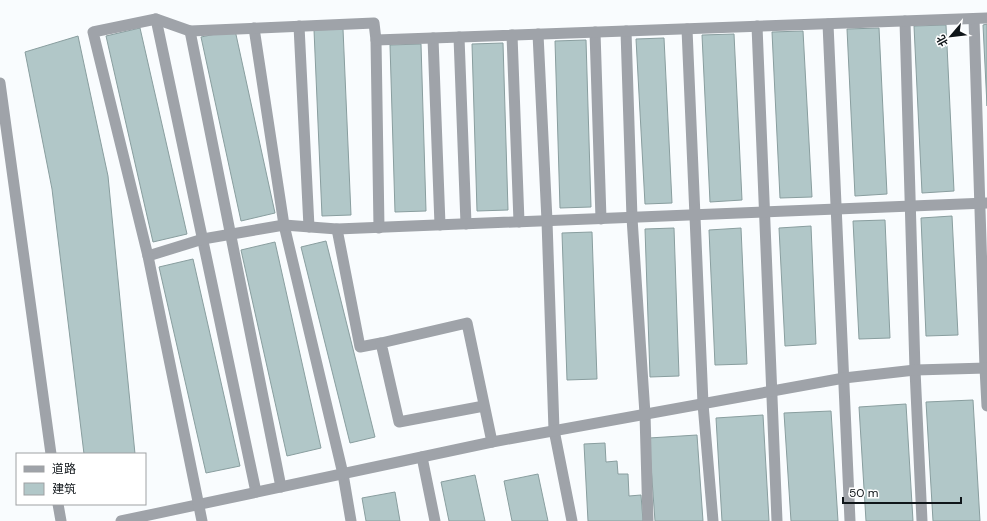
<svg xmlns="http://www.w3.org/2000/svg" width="987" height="521" viewBox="0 0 987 521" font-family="'DM Sans','Noto Sans SC',sans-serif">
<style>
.building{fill:#b1c7c8;stroke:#899e9f}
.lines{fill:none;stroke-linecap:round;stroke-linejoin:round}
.minor{stroke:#9fa3a9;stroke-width:11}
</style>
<rect width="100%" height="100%" fill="#f9fcfe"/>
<g class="building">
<polygon points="987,24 987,106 983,25"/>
<polygon points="946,25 954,191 922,193 914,26"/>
<polygon points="140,28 187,234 153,242 106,36"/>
<polygon points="879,28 887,194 855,196 847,29"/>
<polygon points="343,29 351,215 322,216 314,30"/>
<polygon points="235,30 275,213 241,221 201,37"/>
<polygon points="803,31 812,197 780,198 772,32"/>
<polygon points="734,34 742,200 710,202 702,35"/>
<polygon points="78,36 108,176 135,454 84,454 52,189 25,52"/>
<polygon points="664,38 672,203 645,204 636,39"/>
<polygon points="586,40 591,207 560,208 555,41"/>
<polygon points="503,43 508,210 477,211 472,44"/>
<polygon points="421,44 426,211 395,212 390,45"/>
<polygon points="952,216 958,335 926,336 921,218"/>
<polygon points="885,220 890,338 859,339 853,221"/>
<polygon points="811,226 816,344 785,346 779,228"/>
<polygon points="674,228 679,376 650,377 645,229"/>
<polygon points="741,228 747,364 715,365 709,230"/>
<polygon points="592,232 597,379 567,380 562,233"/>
<polygon points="326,241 375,437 350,443 301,247"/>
<polygon points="275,242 321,448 287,456 241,250"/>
<polygon points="193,259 240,466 206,473 159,267"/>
<polygon points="973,400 980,521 933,521 926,402"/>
<polygon points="906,404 913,521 866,521 859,407"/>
<polygon points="831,411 838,521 791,521 784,413"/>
<polygon points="763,415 769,521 722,521 716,418"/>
<polygon points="697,435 703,521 655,521 649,438"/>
<polygon points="605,443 606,462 617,461 618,474 628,474 629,496 641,495 643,521 588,521 584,444"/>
<polygon points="538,474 548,521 512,521 504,481"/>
<polygon points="475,475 485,521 449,521 441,482"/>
<polygon points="395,492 400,521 366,521 362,498"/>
</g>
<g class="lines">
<g class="minor">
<polyline points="156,19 256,492"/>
<polyline points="974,19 985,368 987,406"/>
<polyline points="905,21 915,370 922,521"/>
<polyline points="828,24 850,521"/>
<polyline points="299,26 309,227"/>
<polyline points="757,26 777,521"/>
<polyline points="254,28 284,225 343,474 351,521"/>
<polyline points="687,29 703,404 713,521"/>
<polyline points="190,31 281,487"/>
<polyline points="626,31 632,218 645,414 648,521"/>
<polyline points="595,32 601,219"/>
<polyline points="538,34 547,221 554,430 572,521"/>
<polyline points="512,35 519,222"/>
<polyline points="459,37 466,224"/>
<polyline points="433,38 440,225"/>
<polyline points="376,40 379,228"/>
<polyline points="0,83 51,454"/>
<polyline points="337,229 360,347 381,343"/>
<polyline points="148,256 203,239 284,225 337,229 987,203"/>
<polyline points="484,406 399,422 381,343 467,323 492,442"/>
<polyline points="422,457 435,521"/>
<polyline points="58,504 61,521"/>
<polyline points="121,521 492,442 844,378 915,370 987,368"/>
<polyline points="202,521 148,256 93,32 156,19 190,31 374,23 376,40 987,18"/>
</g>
</g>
<rect x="16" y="453" width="130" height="52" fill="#ffffff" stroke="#9fa1a3"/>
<rect x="24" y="466" width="20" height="6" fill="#9fa3a9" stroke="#9fa1a3"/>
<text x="52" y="473" font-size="12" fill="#0f1519">道路</text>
<rect x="24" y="483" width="20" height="12" fill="#b1c7c8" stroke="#9fa1a3"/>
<text x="52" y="493" font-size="12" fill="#0f1519">建筑</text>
<g transform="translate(951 36) rotate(242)" stroke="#ffffff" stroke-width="3" paint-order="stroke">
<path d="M0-3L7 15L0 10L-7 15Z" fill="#0f1519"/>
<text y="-6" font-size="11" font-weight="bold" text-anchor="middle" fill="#0f1519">北</text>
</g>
<path d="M843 497v6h118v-6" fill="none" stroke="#0f1519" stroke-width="2"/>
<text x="849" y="497" font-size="12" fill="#0f1519" stroke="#ffffff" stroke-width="3" paint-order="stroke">50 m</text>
</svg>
